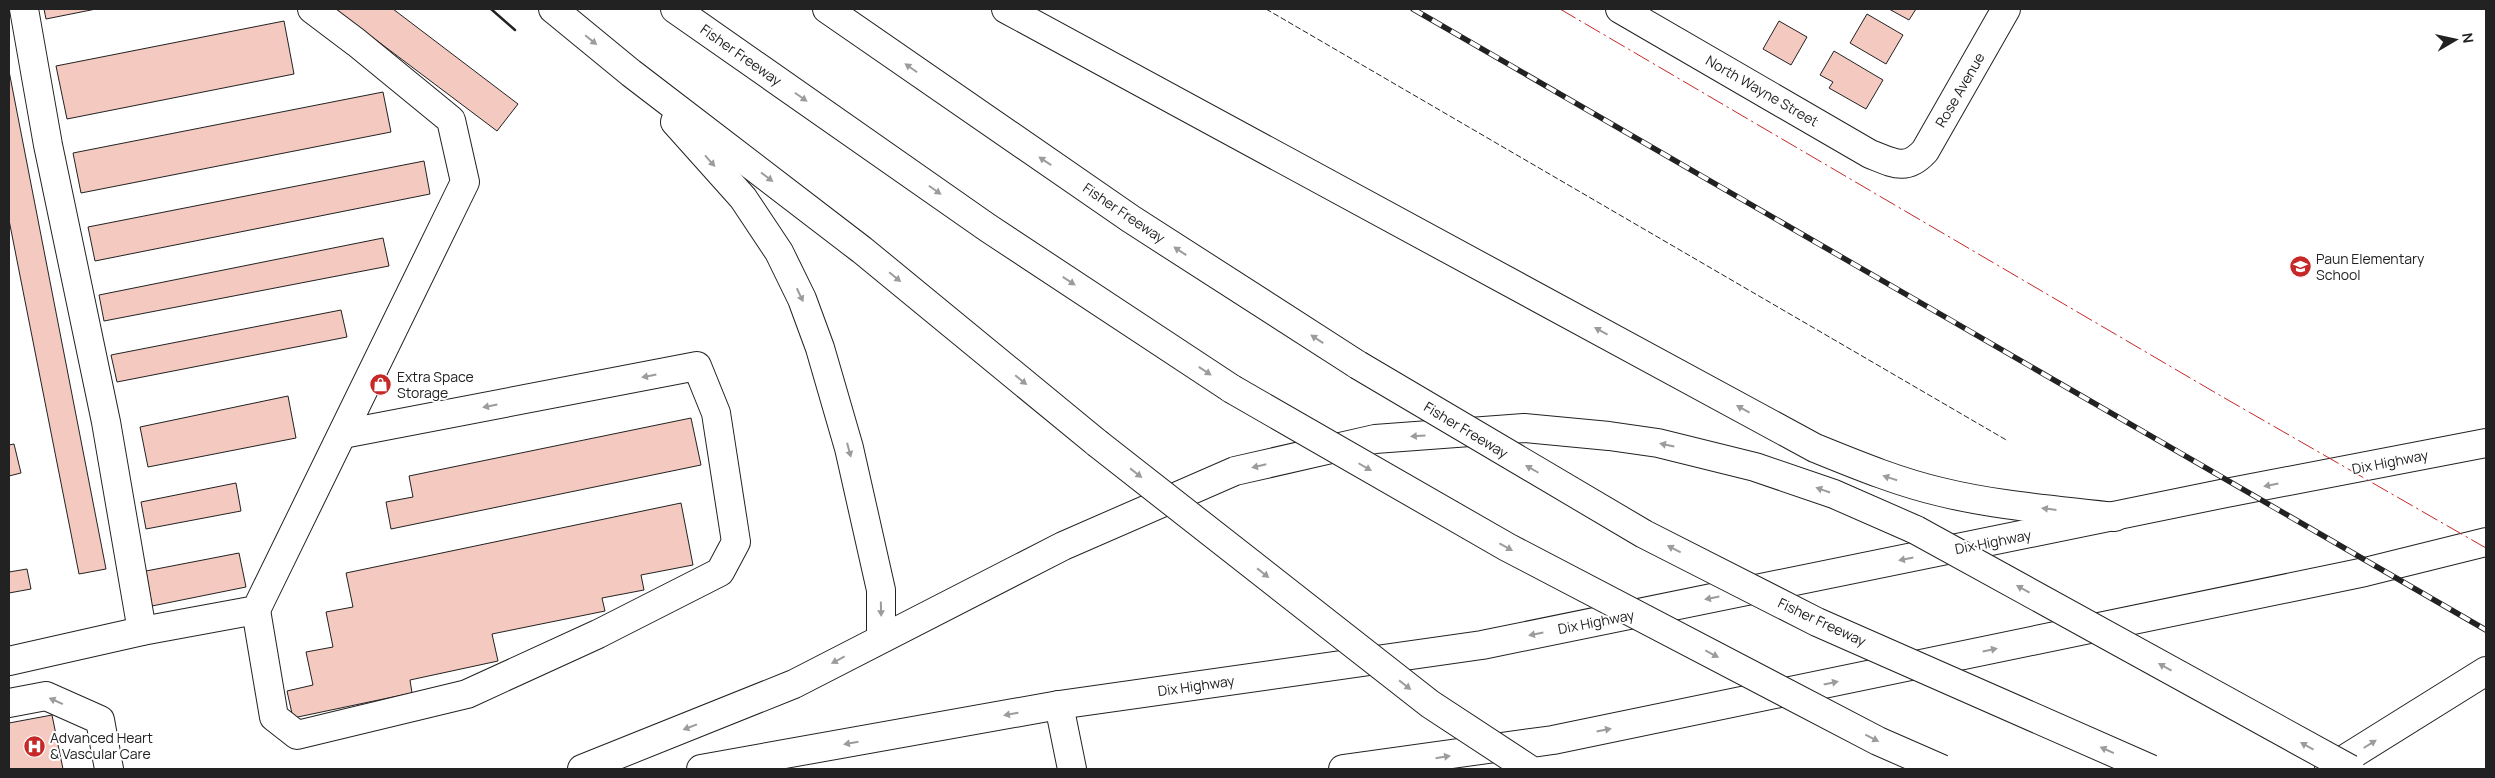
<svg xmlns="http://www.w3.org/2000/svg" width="2495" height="778" viewBox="0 0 2495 778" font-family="Manrope,sans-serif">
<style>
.building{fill:#f3c9c0;stroke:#222}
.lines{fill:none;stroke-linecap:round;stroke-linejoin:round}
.minor-casing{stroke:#222;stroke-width:30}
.major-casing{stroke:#222;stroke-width:30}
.highway-casing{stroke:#222;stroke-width:30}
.minor{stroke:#fff;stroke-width:28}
.major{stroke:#fff;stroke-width:28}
.highway{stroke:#fff;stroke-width:28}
.rail-casing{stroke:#222;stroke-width:5.5}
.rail{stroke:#fff;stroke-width:4;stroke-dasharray:11;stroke-linecap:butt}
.highway-bridge-casing{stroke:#222;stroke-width:30;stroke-linecap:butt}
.highway-bridge{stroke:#fff;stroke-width:28}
.fence{stroke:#222;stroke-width:1;stroke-dasharray:6 2.5;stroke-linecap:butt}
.wall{stroke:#222;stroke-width:2.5}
.power{stroke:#c62828;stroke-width:1;stroke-dasharray:18 4 2.5 4;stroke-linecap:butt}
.oneway{fill:#9c9c9c}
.labels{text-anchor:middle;stroke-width:4;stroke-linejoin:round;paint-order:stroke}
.street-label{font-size:14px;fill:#222;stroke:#fff}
.poi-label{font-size:14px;fill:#222;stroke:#fff;text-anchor:start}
</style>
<rect width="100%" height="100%" fill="#fff"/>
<g class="building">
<polygon points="44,9 96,9 46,19"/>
<polygon points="335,9 393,9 518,104 497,131"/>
<polygon points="1889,9 1916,9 1909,20"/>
<polygon points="1867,14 1903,35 1886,64 1850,43"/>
<polygon points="284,21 294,74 67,119 56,66"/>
<polygon points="1779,21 1807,37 1791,65 1763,49"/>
<polygon points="1834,51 1883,80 1866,109 1829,88 1833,82 1820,75"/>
<polygon points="9,71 106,569 79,574 9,220"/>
<polygon points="383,92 391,132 81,193 73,153"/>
<polygon points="424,161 430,194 95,261 88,227"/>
<polygon points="383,238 389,266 104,321 99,295"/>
<polygon points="341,310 347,337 117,382 111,355"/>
<polygon points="288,396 296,438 148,467 140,427"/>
<polygon points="691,418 701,465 391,529 386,502 413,497 409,476"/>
<polygon points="14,444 21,473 9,476 9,445"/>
<polygon points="236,483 241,511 146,529 141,502"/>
<polygon points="681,503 693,565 641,575 644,590 602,598 605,611 492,634 498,661 410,680 412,693 293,718 287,691 313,685 306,652 333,647 326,612 353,607 346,573"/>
<polygon points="239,553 246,587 152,606 146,571"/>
<polygon points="27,569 31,589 9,593 9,572"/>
<polygon points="52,715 63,769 9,769 9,723"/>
</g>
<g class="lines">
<defs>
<g id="minor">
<polyline points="24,9 48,145 106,422 142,631"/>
<path d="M1620,9l250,145c23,9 36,18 55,-3l81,-142"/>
<polyline points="256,610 274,717 297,735 467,694 598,634 720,572 736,542 716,413 697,366 343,434"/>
<polyline points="9,661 142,631 256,610 465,182 451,120 357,43 312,9"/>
<polyline points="9,703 46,696 100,720 109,769"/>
<polyline points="1059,705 1072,769"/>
</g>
<g id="major">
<polyline points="701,769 1059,705 1482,645 2226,493 2486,443"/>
<polyline points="1343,769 1553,740 2365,572 2486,542"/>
</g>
<g id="highway">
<polyline points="553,9 631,73 862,250 1097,443"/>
<polyline points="675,9 988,228 1232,389"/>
<polyline points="827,9 1131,219 1358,365"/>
<path d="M1006,9l809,439c42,17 83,34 126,44 57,14 116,18 174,25"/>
<polyline points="675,122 743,198 779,252 802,299 820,348 849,448 881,590 881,637"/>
<polyline points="582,769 794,684 1063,546 1235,471 1375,439 1524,428 1609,436 1658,443 1755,467 1834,494 1916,530"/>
<polyline points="2329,769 2486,671"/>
</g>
</defs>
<use href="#minor" class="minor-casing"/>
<use href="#major" class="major-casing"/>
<use href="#highway" class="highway-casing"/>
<use href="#minor" class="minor"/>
<use href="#major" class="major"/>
<use href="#highway" class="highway"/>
<defs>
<polyline id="rail" points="1413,9 2486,630"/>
</defs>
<use href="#rail" class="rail-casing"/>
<use href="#rail" class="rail"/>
<defs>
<g id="highway-bridge">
<polyline points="1358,365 1644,534 1817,622 2151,769"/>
<polyline points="1232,389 1507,547 1878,741 1942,769"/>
<polyline points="1097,443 1430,704 1529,769"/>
<polyline points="1916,530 2350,769"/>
</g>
</defs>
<use href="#highway-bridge" class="highway-bridge-casing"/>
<use href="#highway-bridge" class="highway-bridge"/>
<polyline class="fence" points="1266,9 2008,441"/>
<polyline class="wall" points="491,9 515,30"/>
<polyline class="power" points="1560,9 2221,396 2486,548"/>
</g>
<defs><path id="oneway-solid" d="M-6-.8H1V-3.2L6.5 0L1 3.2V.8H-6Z" transform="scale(1.25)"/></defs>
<g class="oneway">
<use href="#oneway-solid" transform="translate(591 40) rotate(39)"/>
<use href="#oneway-solid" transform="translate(911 68) rotate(-145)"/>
<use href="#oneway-solid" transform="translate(801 97) rotate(35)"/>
<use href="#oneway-solid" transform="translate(710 161) rotate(48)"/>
<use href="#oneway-solid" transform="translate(1045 161) rotate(-146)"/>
<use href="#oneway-solid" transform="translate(767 177) rotate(37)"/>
<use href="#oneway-solid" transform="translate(935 190) rotate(35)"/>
<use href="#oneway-solid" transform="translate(1180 251) rotate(-147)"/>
<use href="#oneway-solid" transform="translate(895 277) rotate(39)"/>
<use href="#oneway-solid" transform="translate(1069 281) rotate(33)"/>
<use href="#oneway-solid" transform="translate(800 295) rotate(65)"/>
<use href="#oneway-solid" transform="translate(1601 331) rotate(-151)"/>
<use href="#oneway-solid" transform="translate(1317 339) rotate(-147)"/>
<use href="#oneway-solid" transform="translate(1205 371) rotate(33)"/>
<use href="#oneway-solid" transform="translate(649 376) rotate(169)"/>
<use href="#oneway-solid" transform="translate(1021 380) rotate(39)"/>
<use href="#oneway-solid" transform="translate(490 406) rotate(169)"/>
<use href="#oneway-solid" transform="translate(1743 409) rotate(-151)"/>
<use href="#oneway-solid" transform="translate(1418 436) rotate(176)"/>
<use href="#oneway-solid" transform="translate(1667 445) rotate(-168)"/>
<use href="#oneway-solid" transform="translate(849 450) rotate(75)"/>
<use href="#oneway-solid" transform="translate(1259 466) rotate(167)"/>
<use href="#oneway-solid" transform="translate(1365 467) rotate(30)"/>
<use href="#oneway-solid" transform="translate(1532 469) rotate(-150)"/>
<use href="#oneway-solid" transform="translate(1136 473) rotate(38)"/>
<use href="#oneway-solid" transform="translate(1890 478) rotate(-163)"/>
<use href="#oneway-solid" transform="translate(2271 485) rotate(169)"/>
<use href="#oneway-solid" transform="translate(1823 490) rotate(-161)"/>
<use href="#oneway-solid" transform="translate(2049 509) rotate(-173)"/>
<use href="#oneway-solid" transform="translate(1506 547) rotate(29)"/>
<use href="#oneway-solid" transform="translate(1674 549) rotate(-153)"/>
<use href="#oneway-solid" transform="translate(1906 559) rotate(169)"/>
<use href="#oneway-solid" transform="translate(1263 573) rotate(38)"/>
<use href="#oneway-solid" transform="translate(2023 589) rotate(-151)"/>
<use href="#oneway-solid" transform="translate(1712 598) rotate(169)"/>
<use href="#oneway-solid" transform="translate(881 609) rotate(89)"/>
<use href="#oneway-solid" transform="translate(1536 634) rotate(169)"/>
<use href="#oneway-solid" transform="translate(1990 650) rotate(-12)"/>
<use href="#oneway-solid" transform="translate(1712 654) rotate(28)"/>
<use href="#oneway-solid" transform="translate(838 660) rotate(152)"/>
<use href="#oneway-solid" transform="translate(2165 667) rotate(-151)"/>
<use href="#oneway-solid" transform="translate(1831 683) rotate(-12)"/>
<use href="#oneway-solid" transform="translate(1405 685) rotate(38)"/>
<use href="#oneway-solid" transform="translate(56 701) rotate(-156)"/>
<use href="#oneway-solid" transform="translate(1011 714) rotate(170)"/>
<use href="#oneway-solid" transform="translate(690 727) rotate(159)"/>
<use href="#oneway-solid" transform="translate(1604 730) rotate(-11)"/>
<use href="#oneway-solid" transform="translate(1872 738) rotate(27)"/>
<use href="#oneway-solid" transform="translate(851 743) rotate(170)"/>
<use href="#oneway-solid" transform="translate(2370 744) rotate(-32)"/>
<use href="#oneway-solid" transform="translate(2307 746) rotate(-151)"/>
<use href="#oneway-solid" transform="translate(2107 750) rotate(-156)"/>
<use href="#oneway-solid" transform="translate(1443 757) rotate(-9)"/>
</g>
<defs>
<symbol id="school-disc" viewBox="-11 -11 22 22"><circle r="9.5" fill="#c62828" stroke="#fff"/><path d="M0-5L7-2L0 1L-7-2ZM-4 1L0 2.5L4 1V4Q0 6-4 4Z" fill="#fff"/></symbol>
<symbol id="shop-disc" viewBox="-11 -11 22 22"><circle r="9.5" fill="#c62828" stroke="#fff"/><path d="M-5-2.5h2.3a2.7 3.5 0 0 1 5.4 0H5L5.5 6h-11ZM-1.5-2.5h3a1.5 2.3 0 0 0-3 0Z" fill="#fff"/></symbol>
<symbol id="hospital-disc" viewBox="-11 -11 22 22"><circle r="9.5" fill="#c62828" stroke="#fff"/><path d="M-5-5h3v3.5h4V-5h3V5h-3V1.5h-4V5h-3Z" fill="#fff"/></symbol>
</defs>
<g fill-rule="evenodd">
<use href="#school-disc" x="2288" y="254" width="25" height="25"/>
<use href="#shop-disc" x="368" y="372" width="25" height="25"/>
<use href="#hospital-disc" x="22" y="734" width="25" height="25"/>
</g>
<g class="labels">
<g class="street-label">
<text transform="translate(741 55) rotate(35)" y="5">Fisher Freeway</text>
<text transform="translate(1960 90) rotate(-60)" y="5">Rose Avenue</text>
<text transform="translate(1762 91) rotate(30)" y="5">North Wayne Street</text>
<text transform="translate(1124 213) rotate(34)" y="5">Fisher Freeway</text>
<text transform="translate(1466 430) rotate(31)" y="5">Fisher Freeway</text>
<text transform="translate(2390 462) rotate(-11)" y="5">Dix Highway</text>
<text transform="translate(1993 542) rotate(-11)" y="5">Dix Highway</text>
<text transform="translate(1596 622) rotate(-11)" y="5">Dix Highway</text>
<text transform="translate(1822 622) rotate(25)" y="5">Fisher Freeway</text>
<text transform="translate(1196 686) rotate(-8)" y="5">Dix Highway</text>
</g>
<g class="poi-label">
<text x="2316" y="264">Paun Elementary<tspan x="2316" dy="16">School</tspan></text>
<text x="397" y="382">Extra Space<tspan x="397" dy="16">Storage</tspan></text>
<text x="50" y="743">Advanced Heart<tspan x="50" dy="16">&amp; Vascular Care</tspan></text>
</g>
</g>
<rect width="2495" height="778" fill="none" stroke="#222222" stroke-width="20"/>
<g transform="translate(2455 40) rotate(81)" stroke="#ffffff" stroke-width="4" paint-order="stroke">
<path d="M0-4L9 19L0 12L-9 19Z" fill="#222222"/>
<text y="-8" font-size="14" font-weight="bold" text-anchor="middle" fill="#222222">N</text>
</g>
</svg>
